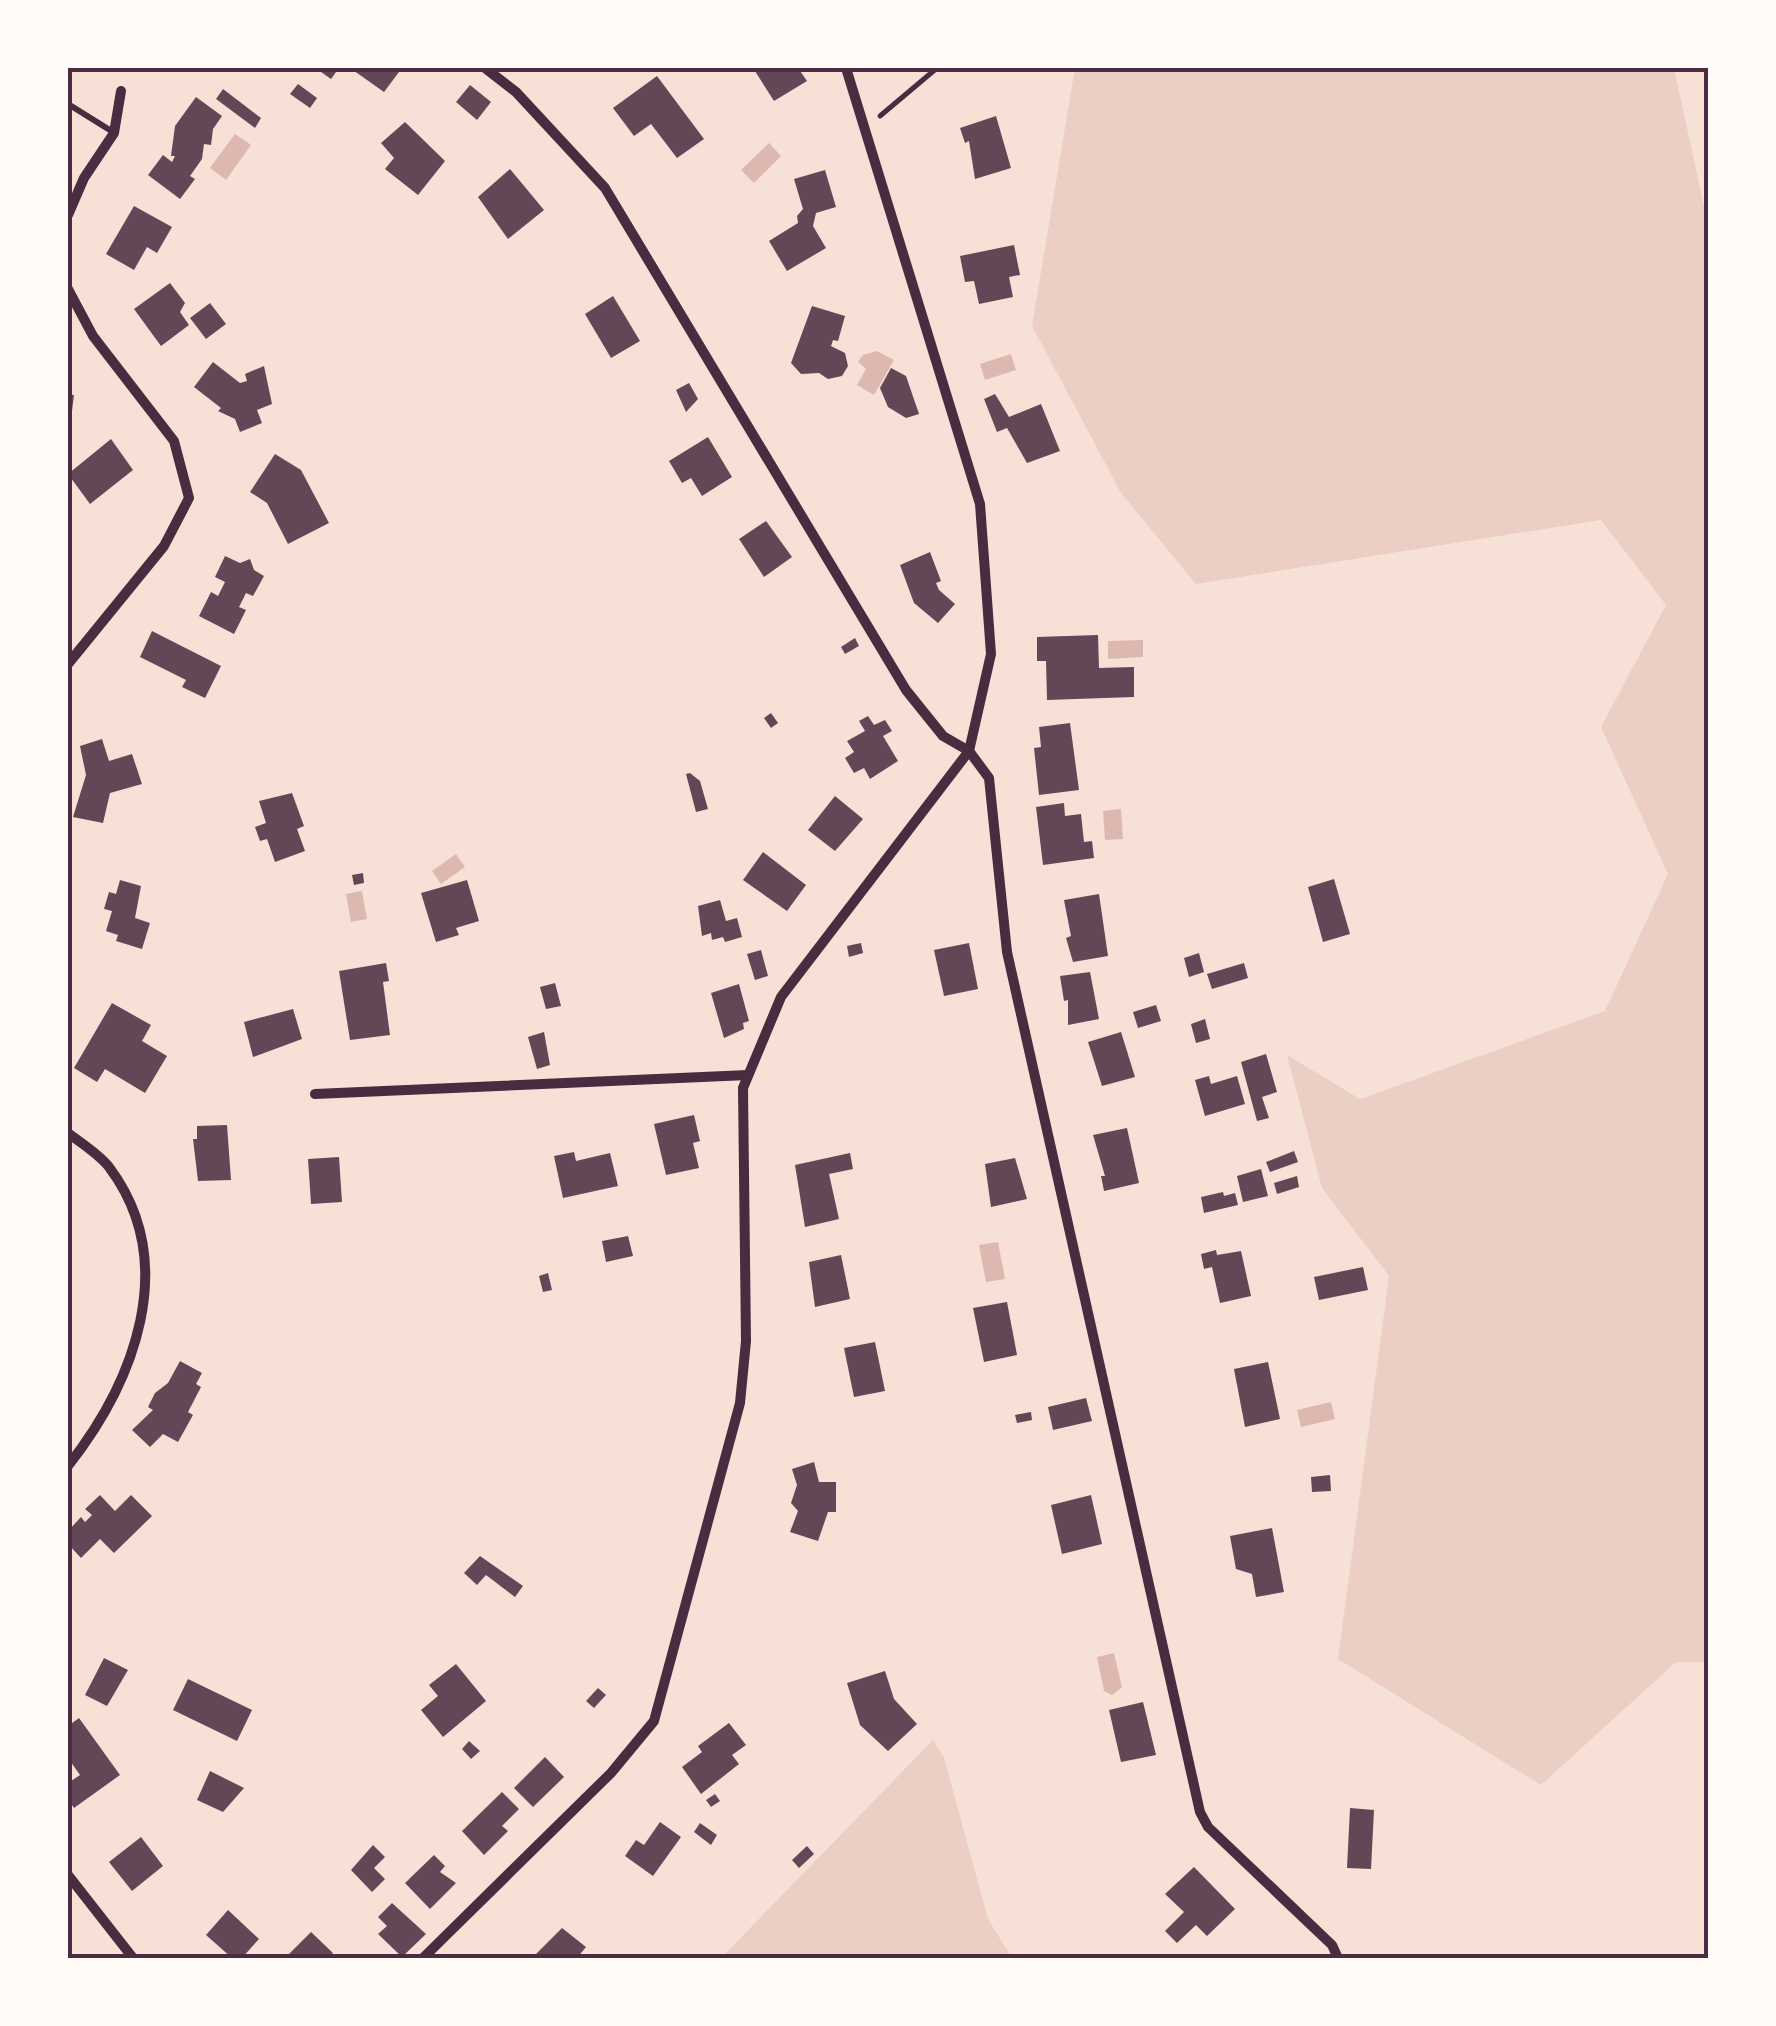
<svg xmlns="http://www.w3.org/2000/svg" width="1776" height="2026" viewBox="0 0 1776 2026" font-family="'Asap Condensed',sans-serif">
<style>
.green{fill:#ebcfc5}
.water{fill:#dcb8b0}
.building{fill:#644757}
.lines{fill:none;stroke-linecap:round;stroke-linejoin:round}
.path{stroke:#4a2c40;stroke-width:5}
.service{stroke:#4a2c40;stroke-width:6}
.minor{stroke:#4a2c40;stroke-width:10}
.neatline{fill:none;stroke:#4a2c40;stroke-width:4}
</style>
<rect width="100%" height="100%" fill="#f7e1d7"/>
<g class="green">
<polygon points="1075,68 1674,68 1708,225 1708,1662 1676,1662 1541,1785 1338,1659 1389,1276 1322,1188 1287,1055 1360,1099 1605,1011 1668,874 1601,727 1666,605 1601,520 1196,584 1121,493 1032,326"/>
<polygon points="933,1740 944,1758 988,1919 1012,1958 721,1958"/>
</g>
<g class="water">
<polygon points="235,134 251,145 226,180 210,168"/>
<polygon points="769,143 781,156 754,183 741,170"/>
<polygon points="877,351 894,360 874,395 857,385 866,369 858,362 863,355"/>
<polygon points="1011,354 1016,370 985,380 980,364"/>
<polygon points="1143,640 1143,657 1108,659 1108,641"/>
<polygon points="1121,809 1123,839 1105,840 1103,811"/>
<polygon points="456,854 465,867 441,884 432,871"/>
<polygon points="362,891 367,919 351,922 346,894"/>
<polygon points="998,1242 1005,1279 986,1282 979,1245"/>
<polygon points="1331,1402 1335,1419 1301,1427 1297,1410"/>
<polygon points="1114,1653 1122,1687 1112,1695 1104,1691 1097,1657"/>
</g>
<g class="building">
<polygon points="324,68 339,68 331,79 321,72"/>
<polygon points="350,68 402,68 384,92"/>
<polygon points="753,68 798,68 807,81 774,101"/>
<polygon points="657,76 704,139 677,158 651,124 634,136 613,108"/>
<polygon points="298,84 317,98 310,108 290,94"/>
<polygon points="470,85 491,102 477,120 456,102"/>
<polygon points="223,89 261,118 255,128 216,99"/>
<polygon points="196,97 222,116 213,129 211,145 204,144 202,159 190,176 195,179 180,199 148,175 163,155 172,162 175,156 171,156 175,126"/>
<polygon points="996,116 1011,168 975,179 969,141 965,143 960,128"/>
<polygon points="405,122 445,161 418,195 385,169 394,158 381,143"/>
<polygon points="510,169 544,210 508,239 478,197"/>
<polygon points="825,170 836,207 816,213 813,226 826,248 787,271 769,241 798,223 797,216 803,209 794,179"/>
<polygon points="134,206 172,227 157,253 147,247 134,270 106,254"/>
<polygon points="1014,245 1020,275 1009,277 1013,297 979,304 974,281 965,282 960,256"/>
<polygon points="170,283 185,303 180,312 189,325 161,346 134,309"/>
<polygon points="613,296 640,341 611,358 585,314"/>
<polygon points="210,303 226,324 206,339 190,318"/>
<polygon points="812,306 845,316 838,341 833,340 831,346 845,353 848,366 842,376 828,379 819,373 801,374 791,363"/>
<polygon points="213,362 240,383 247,381 245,374 264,366 272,404 257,410 262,423 240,432 235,419 218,411 221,408 194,387"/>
<polygon points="891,368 906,376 919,414 906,418 888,407 880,388"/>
<polygon points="689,383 698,399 686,412 676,390"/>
<polygon points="995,394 1009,417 1041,404 1060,451 1027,463 1007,428 997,432 984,399"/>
<polygon points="68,395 74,395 70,427 68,427"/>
<polygon points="708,437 732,477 702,496 691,478 682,483 669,461"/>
<polygon points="111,439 133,470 90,504 68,474"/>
<polygon points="275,454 301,470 329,523 288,544 267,503 250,492"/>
<polygon points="766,521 792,557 764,577 739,539"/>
<polygon points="930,552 941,581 936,583 939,590 955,604 938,623 914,603 900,565"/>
<polygon points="225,556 240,563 250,559 254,570 264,576 253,596 246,593 239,607 246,610 234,634 199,616 211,592 218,596 225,582 215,577"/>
<polygon points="152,631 221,666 205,698 182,687 186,680 140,657"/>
<polygon points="1098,635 1099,668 1134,667 1134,697 1047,700 1046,661 1037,661 1037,637"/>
<polygon points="855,638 859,646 845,654 841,647"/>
<polygon points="771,713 778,723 771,728 764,718"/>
<polygon points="868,716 874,725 885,720 892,731 883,736 898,761 870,779 864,768 854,773 845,758 854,752 847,741 865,731 859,721"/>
<polygon points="1070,723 1079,790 1039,795 1034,748 1041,747 1039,727"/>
<polygon points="102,739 109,761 132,754 142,784 110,793 103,823 73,817 86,775 80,746"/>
<polygon points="690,773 700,781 708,809 696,812 686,774"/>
<polygon points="292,793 304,826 297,829 305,851 275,862 267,839 260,841 255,827 266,823 259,801"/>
<polygon points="835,796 863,819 835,851 808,830"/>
<polygon points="1064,803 1065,816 1081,814 1084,842 1092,841 1094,858 1043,865 1036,807"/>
<polygon points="763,852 806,885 787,911 743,880"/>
<polygon points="363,873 364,883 354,885 352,875"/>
<polygon points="1334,879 1350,934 1323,942 1308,887"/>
<polygon points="120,880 141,886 135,918 150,923 142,949 116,941 118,935 106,931 112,911 104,909 109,892 116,894"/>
<polygon points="467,880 479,921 456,928 459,935 436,942 421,893"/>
<polygon points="1099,894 1108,956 1073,962 1066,938 1071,936 1064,900"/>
<polygon points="720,900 726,921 737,918 742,937 725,942 723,937 712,940 711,933 702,936 698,906"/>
<polygon points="861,943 863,953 849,957 847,946"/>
<polygon points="969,943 978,989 944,996 934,950"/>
<polygon points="761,950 768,976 755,980 747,954"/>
<polygon points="1199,953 1204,972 1189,977 1184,958"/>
<polygon points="386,963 389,981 383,982 390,1035 350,1040 339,971"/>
<polygon points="1244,963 1248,978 1212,989 1207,974"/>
<polygon points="1090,972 1099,1019 1068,1025 1068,1000 1064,1001 1060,976"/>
<polygon points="555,983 561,1006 546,1009 540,987"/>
<polygon points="739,984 749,1021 743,1023 744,1029 724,1038 711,993"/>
<polygon points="112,1003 151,1025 142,1041 167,1056 145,1093 105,1069 97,1082 74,1068"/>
<polygon points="1156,1005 1161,1021 1138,1028 1133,1012"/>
<polygon points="293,1009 302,1039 253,1057 244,1022"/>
<polygon points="1205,1019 1210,1039 1196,1043 1191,1024"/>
<polygon points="544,1032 550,1065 537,1069 528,1037"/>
<polygon points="1121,1032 1135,1077 1102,1086 1088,1042"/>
<polygon points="1266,1054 1277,1092 1262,1097 1269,1118 1257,1121 1241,1062"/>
<polygon points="1209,1076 1211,1084 1237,1076 1245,1104 1205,1116 1195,1080"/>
<polygon points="694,1115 700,1141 693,1143 699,1168 666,1175 654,1124"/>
<polygon points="227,1125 231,1180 198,1181 193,1139 197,1139 197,1126"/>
<polygon points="1127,1128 1139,1183 1104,1191 1101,1176 1105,1176 1093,1135"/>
<polygon points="1294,1151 1298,1162 1270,1172 1266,1162"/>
<polygon points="574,1152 576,1161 610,1153 618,1186 563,1198 554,1156"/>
<polygon points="850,1153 853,1169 829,1174 839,1219 805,1227 795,1165"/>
<polygon points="339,1157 342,1202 311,1204 308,1159"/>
<polygon points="1015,1158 1027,1199 991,1207 985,1164"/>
<polygon points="1261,1169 1268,1196 1243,1202 1237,1176"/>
<polygon points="1297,1176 1299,1187 1277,1194 1274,1183"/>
<polygon points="1223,1192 1224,1196 1235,1193 1238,1205 1204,1213 1201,1197"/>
<polygon points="628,1236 633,1256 606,1262 602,1241"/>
<polygon points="1216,1250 1217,1255 1241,1251 1251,1296 1220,1303 1212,1267 1204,1269 1201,1254"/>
<polygon points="841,1255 850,1299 815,1307 809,1262"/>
<polygon points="1363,1267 1368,1290 1319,1300 1314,1277"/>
<polygon points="548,1273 552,1290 543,1292 539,1276"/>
<polygon points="1007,1302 1017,1355 984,1362 973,1308"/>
<polygon points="875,1342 885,1391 854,1397 844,1348"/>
<polygon points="180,1361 202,1373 196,1384 201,1387 188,1412 193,1415 178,1442 163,1434 150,1447 132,1430 153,1410 148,1407 155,1393 168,1383"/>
<polygon points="1268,1362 1280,1419 1245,1427 1234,1369"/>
<polygon points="1086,1398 1092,1421 1053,1430 1048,1407"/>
<polygon points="1031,1412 1032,1420 1017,1423 1015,1415"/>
<polygon points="814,1462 819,1482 836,1482 836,1512 828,1512 818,1541 790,1532 798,1511 791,1503 797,1485 792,1469"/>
<polygon points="1330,1475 1331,1491 1312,1492 1311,1477"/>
<polygon points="100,1495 115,1511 131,1495 152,1516 114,1553 100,1539 81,1558 68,1544 68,1531 81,1517 85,1522 92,1515 85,1509"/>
<polygon points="1091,1495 1102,1544 1062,1554 1051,1505"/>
<polygon points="1272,1528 1284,1592 1256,1597 1252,1574 1236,1569 1230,1536"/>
<polygon points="480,1556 523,1586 515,1597 486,1575 477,1585 464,1573"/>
<polygon points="104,1658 128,1670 107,1706 85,1695"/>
<polygon points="456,1664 486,1701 443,1737 421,1710 438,1696 429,1685"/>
<polygon points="885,1671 894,1699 917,1724 888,1751 860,1725 847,1683"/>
<polygon points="188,1679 252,1710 237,1741 173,1710"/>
<polygon points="598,1688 606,1695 594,1708 586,1701"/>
<polygon points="1143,1702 1156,1755 1121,1762 1109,1710"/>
<polygon points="79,1718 120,1775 74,1808 68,1799 68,1783 80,1775 68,1758 68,1726"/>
<polygon points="729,1723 746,1745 732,1755 739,1764 701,1794 682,1767 702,1752 698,1746"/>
<polygon points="469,1741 480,1751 471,1759 462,1749"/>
<polygon points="545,1757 564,1777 533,1807 514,1788"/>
<polygon points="210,1771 244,1788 223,1812 197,1800"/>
<polygon points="502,1792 519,1809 502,1826 508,1831 484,1855 462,1831"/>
<polygon points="715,1794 720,1801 711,1807 706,1800"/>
<polygon points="1350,1808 1374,1810 1371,1869 1347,1868"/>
<polygon points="660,1822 681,1837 653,1876 625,1856 636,1840 644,1845"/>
<polygon points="700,1823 717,1835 711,1845 694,1832"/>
<polygon points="141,1837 163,1866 132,1891 109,1862"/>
<polygon points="373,1845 385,1857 374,1868 385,1879 372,1892 351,1870"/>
<polygon points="807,1846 814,1854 799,1868 792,1860"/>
<polygon points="434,1855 445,1866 440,1872 456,1883 430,1909 405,1883"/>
<polygon points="1194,1867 1235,1909 1207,1936 1196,1925 1177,1943 1165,1931 1184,1912 1165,1894"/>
<polygon points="392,1903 426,1934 402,1957 378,1934 387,1926 378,1917"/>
<polygon points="228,1910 259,1939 242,1958 232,1958 206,1935"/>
<polygon points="562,1928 586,1947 577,1958 532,1958"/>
<polygon points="311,1932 333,1953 327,1958 294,1958 289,1954"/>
</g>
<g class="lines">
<polyline class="path" points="880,116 937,68"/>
<polyline class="service" points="68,104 113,132"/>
<g class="minor">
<polyline points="485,68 516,92 605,188 906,690 943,736 969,751 989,778 1007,952 1200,1812 1208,1827 1332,1945 1338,1958"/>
<polyline points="68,215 84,178 114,133 121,91"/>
<polyline points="68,289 93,336 174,441 189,498 164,546 68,664"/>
<polyline points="315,1094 748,1075"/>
<path d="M68,1133c13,10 31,21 41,34 72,96 25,215 -41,299"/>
<polyline points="68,1875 133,1958"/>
<polyline points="423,1958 611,1773 654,1721 740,1403 746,1341 743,1088 781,997 969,751 991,654 980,504 846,68"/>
</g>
</g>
<rect width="1776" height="2026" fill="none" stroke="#fffaf5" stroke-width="140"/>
<rect x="70" y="70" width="1636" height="1886" class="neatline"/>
</svg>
